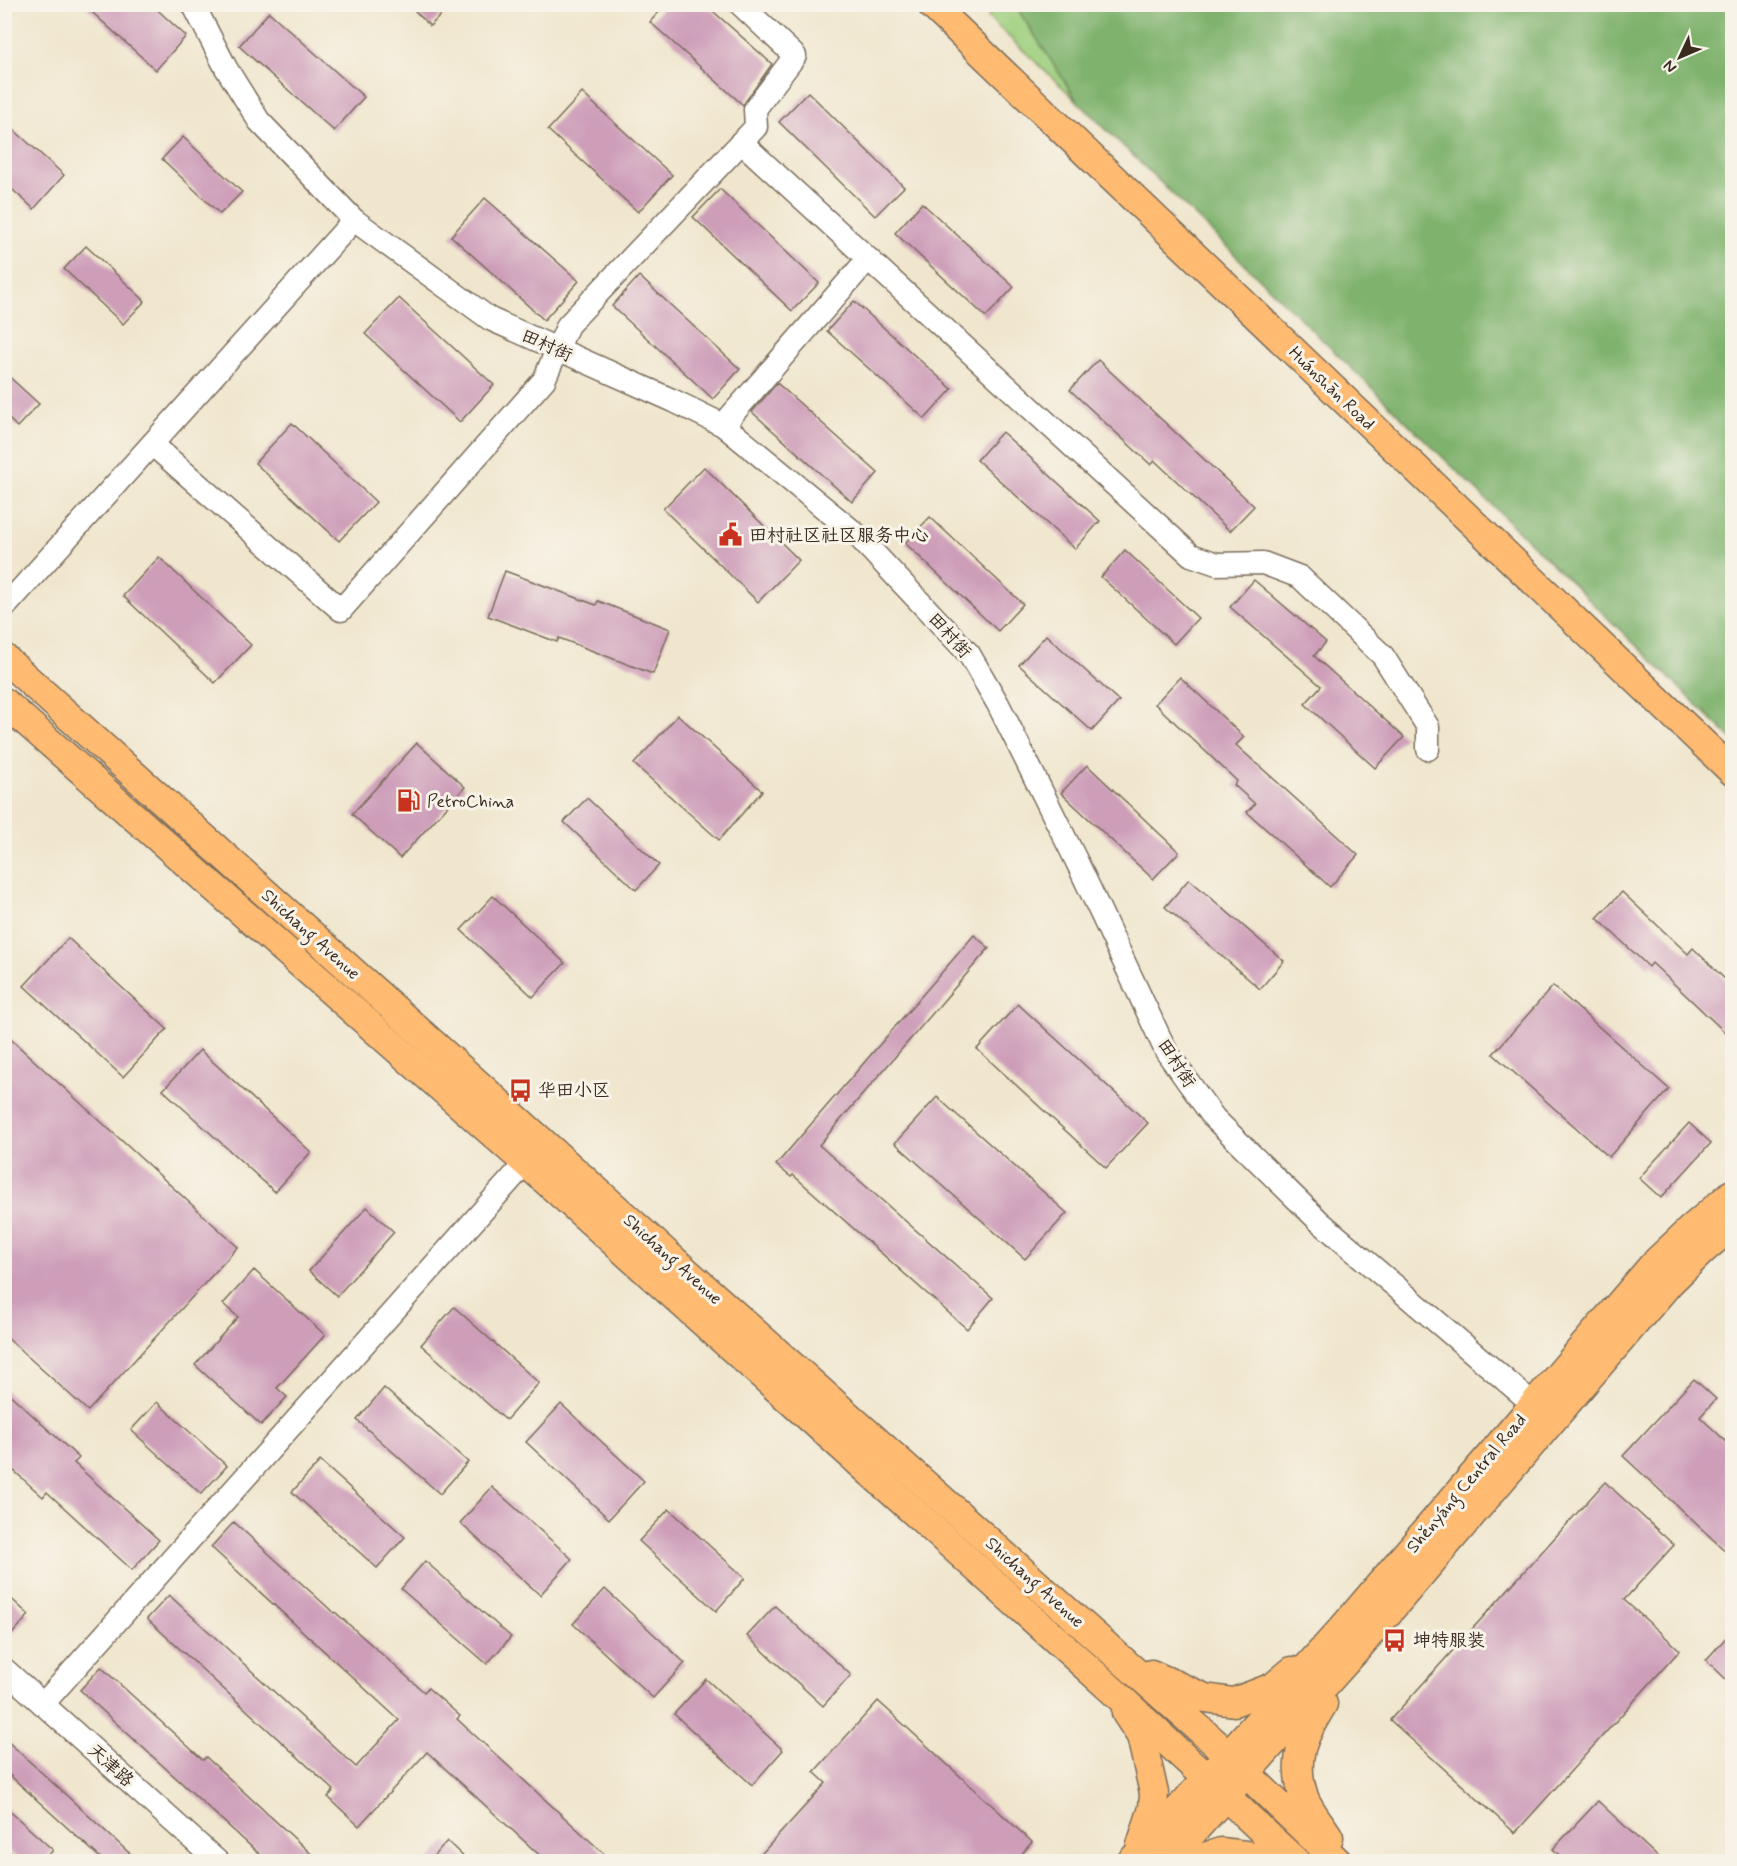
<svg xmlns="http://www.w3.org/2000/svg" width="1737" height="1866" viewBox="0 0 1737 1866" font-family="Mynerve,'LXGW WenKai TC',sans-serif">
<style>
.green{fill:#9fcf7e;stroke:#6d7c4e;stroke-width:1.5}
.forest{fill:#7fb26d;stroke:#5d6e46;stroke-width:1.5}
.building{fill:#ce9eb9}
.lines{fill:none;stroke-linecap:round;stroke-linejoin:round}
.minor-casing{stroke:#7a6c5b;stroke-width:25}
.major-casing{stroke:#7a6c5b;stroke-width:31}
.minor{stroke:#fff;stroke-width:22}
.major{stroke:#febb71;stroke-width:28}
.labels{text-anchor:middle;stroke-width:6;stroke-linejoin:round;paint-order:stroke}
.street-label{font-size:18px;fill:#3b2a1e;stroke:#f7f3e8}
.poi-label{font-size:18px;fill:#3b2a1e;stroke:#f7f3e8;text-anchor:start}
</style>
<rect width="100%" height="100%" fill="#f7f3e8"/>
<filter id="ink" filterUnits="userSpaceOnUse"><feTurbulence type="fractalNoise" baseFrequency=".0167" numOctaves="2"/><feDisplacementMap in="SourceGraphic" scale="12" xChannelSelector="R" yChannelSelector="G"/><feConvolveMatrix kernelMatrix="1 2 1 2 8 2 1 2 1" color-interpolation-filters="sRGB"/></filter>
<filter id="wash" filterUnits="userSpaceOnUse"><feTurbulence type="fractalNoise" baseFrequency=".008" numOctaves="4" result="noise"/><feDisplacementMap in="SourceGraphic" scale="24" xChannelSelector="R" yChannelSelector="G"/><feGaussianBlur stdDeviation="1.35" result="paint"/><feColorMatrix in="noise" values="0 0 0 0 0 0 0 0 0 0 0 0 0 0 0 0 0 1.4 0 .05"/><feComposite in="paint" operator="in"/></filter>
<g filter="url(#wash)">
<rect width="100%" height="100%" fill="#f0e6cd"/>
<polygon class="green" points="993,5 1015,5 1078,102 988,17"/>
<polygon class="forest" points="1015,5 1732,5 1732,739 1078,102"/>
<g id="blocks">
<g class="building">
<polygon points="83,4 151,4 186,36 156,70"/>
<polygon points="408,4 452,4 430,26"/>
<polygon points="666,4 705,4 772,64 743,105 650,22"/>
<polygon points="269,12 364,97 334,131 239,46"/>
<polygon points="808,92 904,187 875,216 779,122"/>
<polygon points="582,93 672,175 638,212 548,130"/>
<polygon points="4,121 64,175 34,209 4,182"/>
<polygon points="183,137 242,192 220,214 162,159"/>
<polygon points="720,189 819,283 792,311 693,217"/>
<polygon points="485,198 579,281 544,320 451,236"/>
<polygon points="922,203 1014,287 986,317 895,233"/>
<polygon points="86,246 145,301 123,324 64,269"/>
<polygon points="639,276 740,369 713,399 612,306"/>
<polygon points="399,298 494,385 460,422 365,334"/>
<polygon points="854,301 952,389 925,419 827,331"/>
<polygon points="1098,360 1254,506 1230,531 1155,461 1151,465 1070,390"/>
<polygon points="4,372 39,404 17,427 4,414"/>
<polygon points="777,383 878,473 852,502 752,412"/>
<polygon points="292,423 376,502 339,541 255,463"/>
<polygon points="1002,432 1100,521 1075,549 977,460"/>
<polygon points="704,467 799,560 758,602 663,509"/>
<polygon points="930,517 1023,604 998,631 905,543"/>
<polygon points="1125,550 1198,618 1174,644 1101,577"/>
<polygon points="159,557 251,645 215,683 123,596"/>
<polygon points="505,571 596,605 598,601 670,629 653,674 559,638 557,642 488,616"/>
<polygon points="1254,580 1326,642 1314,656 1404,737 1375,768 1305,704 1321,686 1230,607"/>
<polygon points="1046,635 1119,701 1092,731 1019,665"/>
<polygon points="1180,677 1244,737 1236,745 1358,855 1330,887 1247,812 1255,804 1234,785 1237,781 1155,704"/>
<polygon points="678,715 762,791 719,840 634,764"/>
<polygon points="417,743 465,787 400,858 352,814"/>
<polygon points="1087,765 1179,852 1153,879 1061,793"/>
<polygon points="587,798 659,865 636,890 564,822"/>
<polygon points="1189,879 1284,961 1260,989 1165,907"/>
<polygon points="1622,892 1688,954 1693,948 1732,986 1732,1039 1652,963 1649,967 1597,918"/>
<polygon points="493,896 565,963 533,997 461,930"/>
<polygon points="974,935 989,948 819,1145 993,1298 967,1329 793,1175 791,1177 776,1165"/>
<polygon points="68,938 167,1029 123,1077 24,986"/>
<polygon points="1553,986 1669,1089 1609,1157 1493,1054"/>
<polygon points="1018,1004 1148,1123 1106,1168 977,1049"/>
<polygon points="4,1033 238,1247 88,1411 4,1335"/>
<polygon points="200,1050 311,1152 275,1192 163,1090"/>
<polygon points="937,1097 1067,1213 1025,1259 895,1143"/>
<polygon points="1689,1123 1711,1143 1661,1198 1639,1178"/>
<polygon points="367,1207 394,1232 337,1296 309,1271"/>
<polygon points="254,1270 325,1335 277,1388 287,1397 261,1425 195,1365 238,1317 223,1304"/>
<polygon points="454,1307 539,1383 506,1420 421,1345"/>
<polygon points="1694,1379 1716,1399 1700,1417 1732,1447 1732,1557 1623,1456"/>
<polygon points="384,1388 468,1462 440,1494 357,1420"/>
<polygon points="4,1389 79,1458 74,1463 159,1540 132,1570 47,1492 43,1497 4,1462"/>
<polygon points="157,1402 227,1466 201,1494 131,1430"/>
<polygon points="561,1404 644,1481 609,1519 526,1442"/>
<polygon points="320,1461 405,1537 377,1568 292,1492"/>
<polygon points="1605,1482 1674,1545 1624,1600 1680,1650 1515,1833 1390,1720"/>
<polygon points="492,1487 572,1559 540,1595 460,1523"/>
<polygon points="669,1509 745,1578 716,1611 639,1541"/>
<polygon points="234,1522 334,1613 335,1612 424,1692 428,1688 460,1716 457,1719 613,1862 547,1862 427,1752 359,1826 328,1797 334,1790 147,1619 169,1595 356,1767 399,1720 211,1547"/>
<polygon points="425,1561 511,1637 487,1664 401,1589"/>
<polygon points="605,1589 685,1663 653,1698 573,1624"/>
<polygon points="4,1592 29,1615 4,1643"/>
<polygon points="775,1606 851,1675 823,1706 747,1636"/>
<polygon points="1732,1631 1732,1685 1706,1660"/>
<polygon points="101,1667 203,1760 206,1757 320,1862 268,1862 80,1690"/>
<polygon points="706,1679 783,1750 752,1785 674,1714"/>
<polygon points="878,1701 1032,1842 1015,1862 754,1862 826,1783 814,1772"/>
<polygon points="4,1738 139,1862 105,1862 4,1770"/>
<polygon points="1598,1801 1663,1862 1566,1862 1553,1849"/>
<polygon points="4,1806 53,1850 43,1862 21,1862 4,1846"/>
<polygon points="447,1841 469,1862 428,1862"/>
</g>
</g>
</g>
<g filter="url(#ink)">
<use href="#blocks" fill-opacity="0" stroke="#7a6c5b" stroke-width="1.5"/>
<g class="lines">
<defs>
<g id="minor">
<polyline points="193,4 226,68 259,121 354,220 490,319 674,401 723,425 856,534 969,654 998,704 1077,862 1166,1051 1214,1118 1319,1221 1545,1414"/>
<polyline points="741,142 1191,555 1217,564 1263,563 1300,577 1383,656 1428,727 1428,749"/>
<polyline points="723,425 868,259"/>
<polyline points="152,444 341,610 544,380 568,325 756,127 755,109 795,56 740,4"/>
<polyline points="4,608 354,220"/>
<polyline points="4,1669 218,1862"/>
<polyline points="43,1704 537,1150"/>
</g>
<g id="major">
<polyline points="931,4 1732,771"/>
<polyline points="4,658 669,1256 1214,1742 1338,1862"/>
<polyline points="4,702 525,1162 951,1545 1113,1691 1296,1862"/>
<polyline points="1151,1674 1205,1698 1234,1702 1273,1687 1292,1671"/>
<path d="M1323,1704c-20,32 -32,56 -19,93 5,14 17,27 25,40"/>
<polyline points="1126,1713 1141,1736 1154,1793 1153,1808 1141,1845"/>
<polyline points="1131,1862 1342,1629 1653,1265 1691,1229 1732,1194"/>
<polyline points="1166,1862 1357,1649 1670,1282 1703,1250 1732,1225"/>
<polyline points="1188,1862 1221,1852 1269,1858 1274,1862"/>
</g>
</defs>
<use href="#minor" class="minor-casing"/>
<use href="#major" class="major-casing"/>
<use href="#minor" class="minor"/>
<use href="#major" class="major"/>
</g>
</g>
<defs>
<symbol id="civic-bare" viewBox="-9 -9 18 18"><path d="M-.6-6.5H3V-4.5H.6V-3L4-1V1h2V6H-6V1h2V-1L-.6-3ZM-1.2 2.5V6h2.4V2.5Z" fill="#c8321e" stroke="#f7f3e8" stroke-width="2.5" paint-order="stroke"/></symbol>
<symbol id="fuel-bare" viewBox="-9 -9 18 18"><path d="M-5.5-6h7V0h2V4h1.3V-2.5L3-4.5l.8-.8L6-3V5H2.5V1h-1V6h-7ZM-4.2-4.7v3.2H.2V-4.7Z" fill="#c8321e" stroke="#f7f3e8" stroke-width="2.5" paint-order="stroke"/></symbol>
<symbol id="bus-bare" viewBox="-9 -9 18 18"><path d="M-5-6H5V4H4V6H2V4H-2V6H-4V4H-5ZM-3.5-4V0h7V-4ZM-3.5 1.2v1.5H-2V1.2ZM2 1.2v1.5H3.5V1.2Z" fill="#c8321e" stroke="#f7f3e8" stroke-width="2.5" paint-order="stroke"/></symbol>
</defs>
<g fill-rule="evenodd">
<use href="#civic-bare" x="714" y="518" width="33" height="33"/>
<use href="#fuel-bare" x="392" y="784" width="33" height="33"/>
<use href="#bus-bare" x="504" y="1074" width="33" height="33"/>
<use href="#bus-bare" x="1378" y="1624" width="33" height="33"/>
</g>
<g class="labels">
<g class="street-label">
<text transform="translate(547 345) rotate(24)" y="6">田村街</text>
<text transform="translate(1332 388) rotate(44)" y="6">Huánshān Road</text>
<text transform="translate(950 635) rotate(48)" y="6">田村街</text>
<text transform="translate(311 934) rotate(42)" y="6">Shichang Avenue</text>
<text transform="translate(1177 1063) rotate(57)" y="6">田村街</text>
<text transform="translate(673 1259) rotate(42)" y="6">Shichang Avenue</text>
<text transform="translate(1466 1483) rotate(-50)" y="6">Shěnyáng Central Road</text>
<text transform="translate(1035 1582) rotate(42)" y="6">Shichang Avenue</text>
<text transform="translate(111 1765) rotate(42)" y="6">天津路</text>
</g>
<g class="poi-label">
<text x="749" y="541">田村社区社区服务中心</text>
<text x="427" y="807">PetroChina</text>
<text x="538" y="1096">华田小区</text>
<text x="1413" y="1646">坤特服装</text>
</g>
</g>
<rect width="1737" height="1866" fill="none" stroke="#f7f3e8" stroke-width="24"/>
<g transform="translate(1680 57) rotate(226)" stroke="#f7f3e8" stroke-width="4.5" paint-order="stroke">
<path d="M0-4.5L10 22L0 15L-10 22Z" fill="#3b2a1e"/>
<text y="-9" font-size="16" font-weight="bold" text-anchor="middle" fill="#3b2a1e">N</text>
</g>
</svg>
